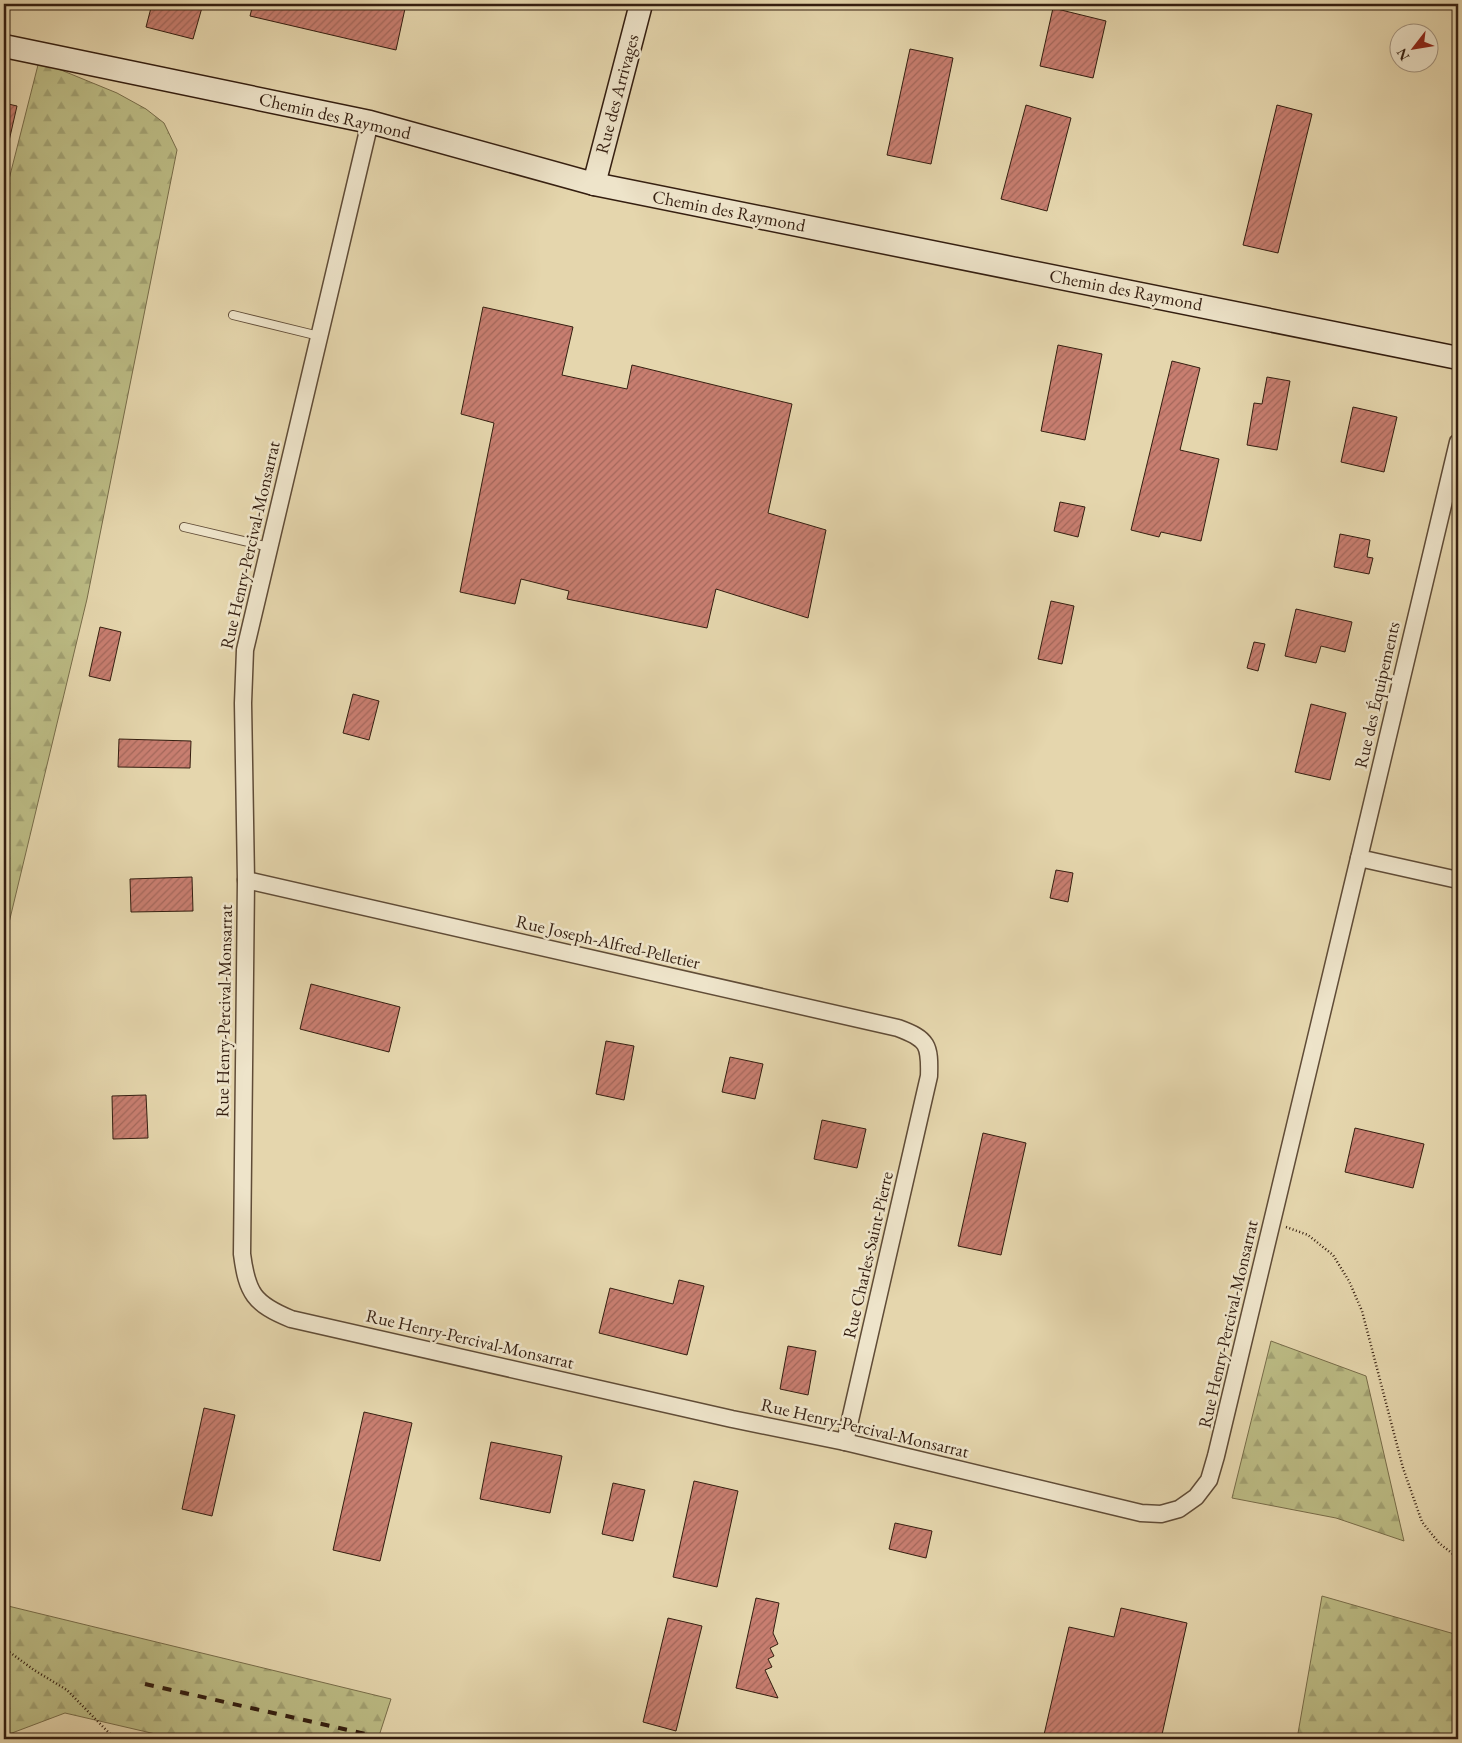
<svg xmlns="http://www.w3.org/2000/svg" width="1462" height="1743" viewBox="0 0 1462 1743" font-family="'EB Garamond',serif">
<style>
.forest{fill:url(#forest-firs);stroke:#786d4a}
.building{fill:url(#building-hatch);stroke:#341e10}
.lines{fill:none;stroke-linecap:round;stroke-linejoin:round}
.lane-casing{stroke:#604c37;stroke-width:10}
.street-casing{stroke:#604c37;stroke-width:19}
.secondary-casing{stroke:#341e10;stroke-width:25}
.path{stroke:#341e10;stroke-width:2.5;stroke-dasharray:1 2.5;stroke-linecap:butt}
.lane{stroke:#eee4ca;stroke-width:8}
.street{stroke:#eee4ca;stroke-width:16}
.secondary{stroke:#eee4ca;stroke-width:22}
.rail{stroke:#341e10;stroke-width:4;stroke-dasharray:9 9;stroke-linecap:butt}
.labels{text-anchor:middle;stroke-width:5;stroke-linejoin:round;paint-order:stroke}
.street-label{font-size:18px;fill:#341e10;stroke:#eee4ca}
</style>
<defs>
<pattern id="forest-firs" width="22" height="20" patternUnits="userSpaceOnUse" patternTransform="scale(1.25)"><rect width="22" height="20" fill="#bcbc85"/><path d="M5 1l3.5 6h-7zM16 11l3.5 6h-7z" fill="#a2a172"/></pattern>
<pattern id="building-hatch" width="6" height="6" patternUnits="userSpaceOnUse" patternTransform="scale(1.25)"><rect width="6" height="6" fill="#c87e70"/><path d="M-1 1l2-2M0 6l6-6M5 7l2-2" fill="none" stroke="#a3675b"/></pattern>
</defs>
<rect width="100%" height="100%" fill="#e5d6ad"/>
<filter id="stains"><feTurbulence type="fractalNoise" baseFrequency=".004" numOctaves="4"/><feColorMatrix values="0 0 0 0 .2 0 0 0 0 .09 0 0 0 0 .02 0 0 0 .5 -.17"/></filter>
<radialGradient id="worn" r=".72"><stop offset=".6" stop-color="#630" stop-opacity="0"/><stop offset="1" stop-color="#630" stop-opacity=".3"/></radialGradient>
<g class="forest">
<polygon points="39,61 117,93 146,109 164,123 177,150 87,599 7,931 4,963 4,199"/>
<polygon points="1271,1341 1366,1376 1404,1541 1336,1518 1232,1498"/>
<polygon points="1322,1596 1458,1635 1458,1739 1297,1739"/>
<polygon points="4,1605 391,1699 378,1739 177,1739 65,1713 4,1736"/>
</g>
<g class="building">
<polygon points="152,4 203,4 193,39 146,27"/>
<polygon points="253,4 406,4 396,50 250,16"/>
<polygon points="1053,8 1106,21 1093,78 1040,66"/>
<polygon points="910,49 953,58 931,164 887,155"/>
<polygon points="4,103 17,106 9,141 4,140"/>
<polygon points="1026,105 1071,118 1047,211 1001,199"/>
<polygon points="1277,105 1312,114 1278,253 1243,245"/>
<polygon points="483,307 573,327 562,375 627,389 632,365 792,404 768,513 826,530 808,618 716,589 707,628 567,599 569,591 521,579 515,604 460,592 494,423 461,414"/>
<polygon points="1058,345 1102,354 1085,440 1041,431"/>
<polygon points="1172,361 1200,368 1180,450 1219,459 1201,541 1161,532 1159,537 1131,530"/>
<polygon points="1267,377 1290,381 1277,450 1247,445 1254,403 1262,404"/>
<polygon points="1353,407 1397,417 1384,472 1341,462"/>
<polygon points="1060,502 1085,507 1078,537 1054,531"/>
<polygon points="1340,534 1370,540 1367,557 1373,558 1369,574 1334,567"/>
<polygon points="1051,601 1074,606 1062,664 1038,659"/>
<polygon points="1296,609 1352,622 1345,652 1321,646 1316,663 1285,656"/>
<polygon points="100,627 121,632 110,681 89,676"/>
<polygon points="1254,642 1265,644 1258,671 1247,668"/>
<polygon points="353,694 379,701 369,740 343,733"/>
<polygon points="1311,704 1346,713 1330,780 1295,772"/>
<polygon points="119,739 191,741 190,768 118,767"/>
<polygon points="1056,870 1073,873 1068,902 1050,898"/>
<polygon points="192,877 193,911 131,912 130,879"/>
<polygon points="311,984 400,1007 389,1052 300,1029"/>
<polygon points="606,1041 634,1046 624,1100 596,1094"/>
<polygon points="730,1057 763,1064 755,1099 722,1092"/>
<polygon points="146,1095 148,1138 113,1139 112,1096"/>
<polygon points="822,1120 866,1129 857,1168 814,1159"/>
<polygon points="1355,1128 1424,1144 1413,1188 1345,1172"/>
<polygon points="983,1133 1026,1143 1001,1255 958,1246"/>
<polygon points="679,1280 704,1286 687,1355 599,1333 610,1288 673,1304"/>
<polygon points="788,1346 816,1351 808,1395 780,1389"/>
<polygon points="204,1408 235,1415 212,1516 182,1509"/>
<polygon points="364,1412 412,1423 380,1561 333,1550"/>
<polygon points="491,1442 562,1456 550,1513 480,1499"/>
<polygon points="694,1481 738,1491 717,1587 673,1577"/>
<polygon points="613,1483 645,1490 633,1541 602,1534"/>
<polygon points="895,1523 932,1531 926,1558 889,1549"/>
<polygon points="756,1598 779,1603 773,1633 778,1644 770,1648 774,1656 768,1659 772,1667 765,1670 778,1698 736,1688"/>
<polygon points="1121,1608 1187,1623 1161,1739 1043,1739 1069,1627 1114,1637"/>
<polygon points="668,1618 702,1626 676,1731 643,1722"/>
</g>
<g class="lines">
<defs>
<g id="lane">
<polyline points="233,315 319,336"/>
<polyline points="184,527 269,547"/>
</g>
<g id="street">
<path d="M370,122l-125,528 -2,53 3,177 -4,374c5,39 12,50 49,65l441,100 113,23 296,71 20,1 18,-5 17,-12 13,-17 7,-24 143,-598"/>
<polyline points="1458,442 1359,858 1458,880"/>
<path d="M246,880l652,148c30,11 32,17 31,48l-84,366"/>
</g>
<g id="secondary">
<polyline points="4,46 370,122 594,184 1458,358"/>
<polyline points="594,184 641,4"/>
</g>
</defs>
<use href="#lane" class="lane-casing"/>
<use href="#street" class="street-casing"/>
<use href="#secondary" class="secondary-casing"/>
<g class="path">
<polyline points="1286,1227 1308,1235 1333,1255 1349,1281 1362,1311 1403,1468 1422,1522 1439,1543 1458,1558"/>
<polyline points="4,1648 34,1670 67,1690 115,1739"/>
</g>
<use href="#lane" class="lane"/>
<use href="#street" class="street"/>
<use href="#secondary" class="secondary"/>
<polyline class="rail" points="145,1684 388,1739"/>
</g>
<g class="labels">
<g class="street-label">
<text transform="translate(617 94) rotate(-75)" y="6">Rue des Arrivages</text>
<text transform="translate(335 116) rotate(13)" y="6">Chemin des Raymond</text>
<text transform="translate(729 211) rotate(11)" y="6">Chemin des Raymond</text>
<text transform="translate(1126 290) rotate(11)" y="6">Chemin des Raymond</text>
<text transform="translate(250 545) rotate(-77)" y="6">Rue Henry-Percival-Monsarrat</text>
<text transform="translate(1377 695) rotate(-77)" y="6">Rue des Équipements</text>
<text transform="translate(608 942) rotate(13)" y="6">Rue Joseph-Alfred-Pelletier</text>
<text transform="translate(224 1011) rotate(-89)" y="6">Rue Henry-Percival-Monsarrat</text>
<text transform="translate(868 1255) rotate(-77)" y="6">Rue Charles-Saint-Pierre</text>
<text transform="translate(1228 1324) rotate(-77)" y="6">Rue Henry-Percival-Monsarrat</text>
<text transform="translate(470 1339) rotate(13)" y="6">Rue Henry-Percival-Monsarrat</text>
<text transform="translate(865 1428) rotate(13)" y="6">Rue Henry-Percival-Monsarrat</text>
</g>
</g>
<rect width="1462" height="1743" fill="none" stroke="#e5d6ad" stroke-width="20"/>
<rect x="5" y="5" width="1452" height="1733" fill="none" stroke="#341e10" stroke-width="2.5"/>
<rect x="10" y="10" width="1442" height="1723" fill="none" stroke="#341e10"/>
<g transform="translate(1414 48) rotate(239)"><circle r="24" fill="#eee4ca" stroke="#a49580"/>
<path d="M0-4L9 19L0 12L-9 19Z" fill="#8f2418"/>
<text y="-8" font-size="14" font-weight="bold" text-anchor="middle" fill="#341e10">N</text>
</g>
<rect width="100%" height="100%" filter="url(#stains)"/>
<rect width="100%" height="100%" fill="url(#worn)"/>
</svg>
